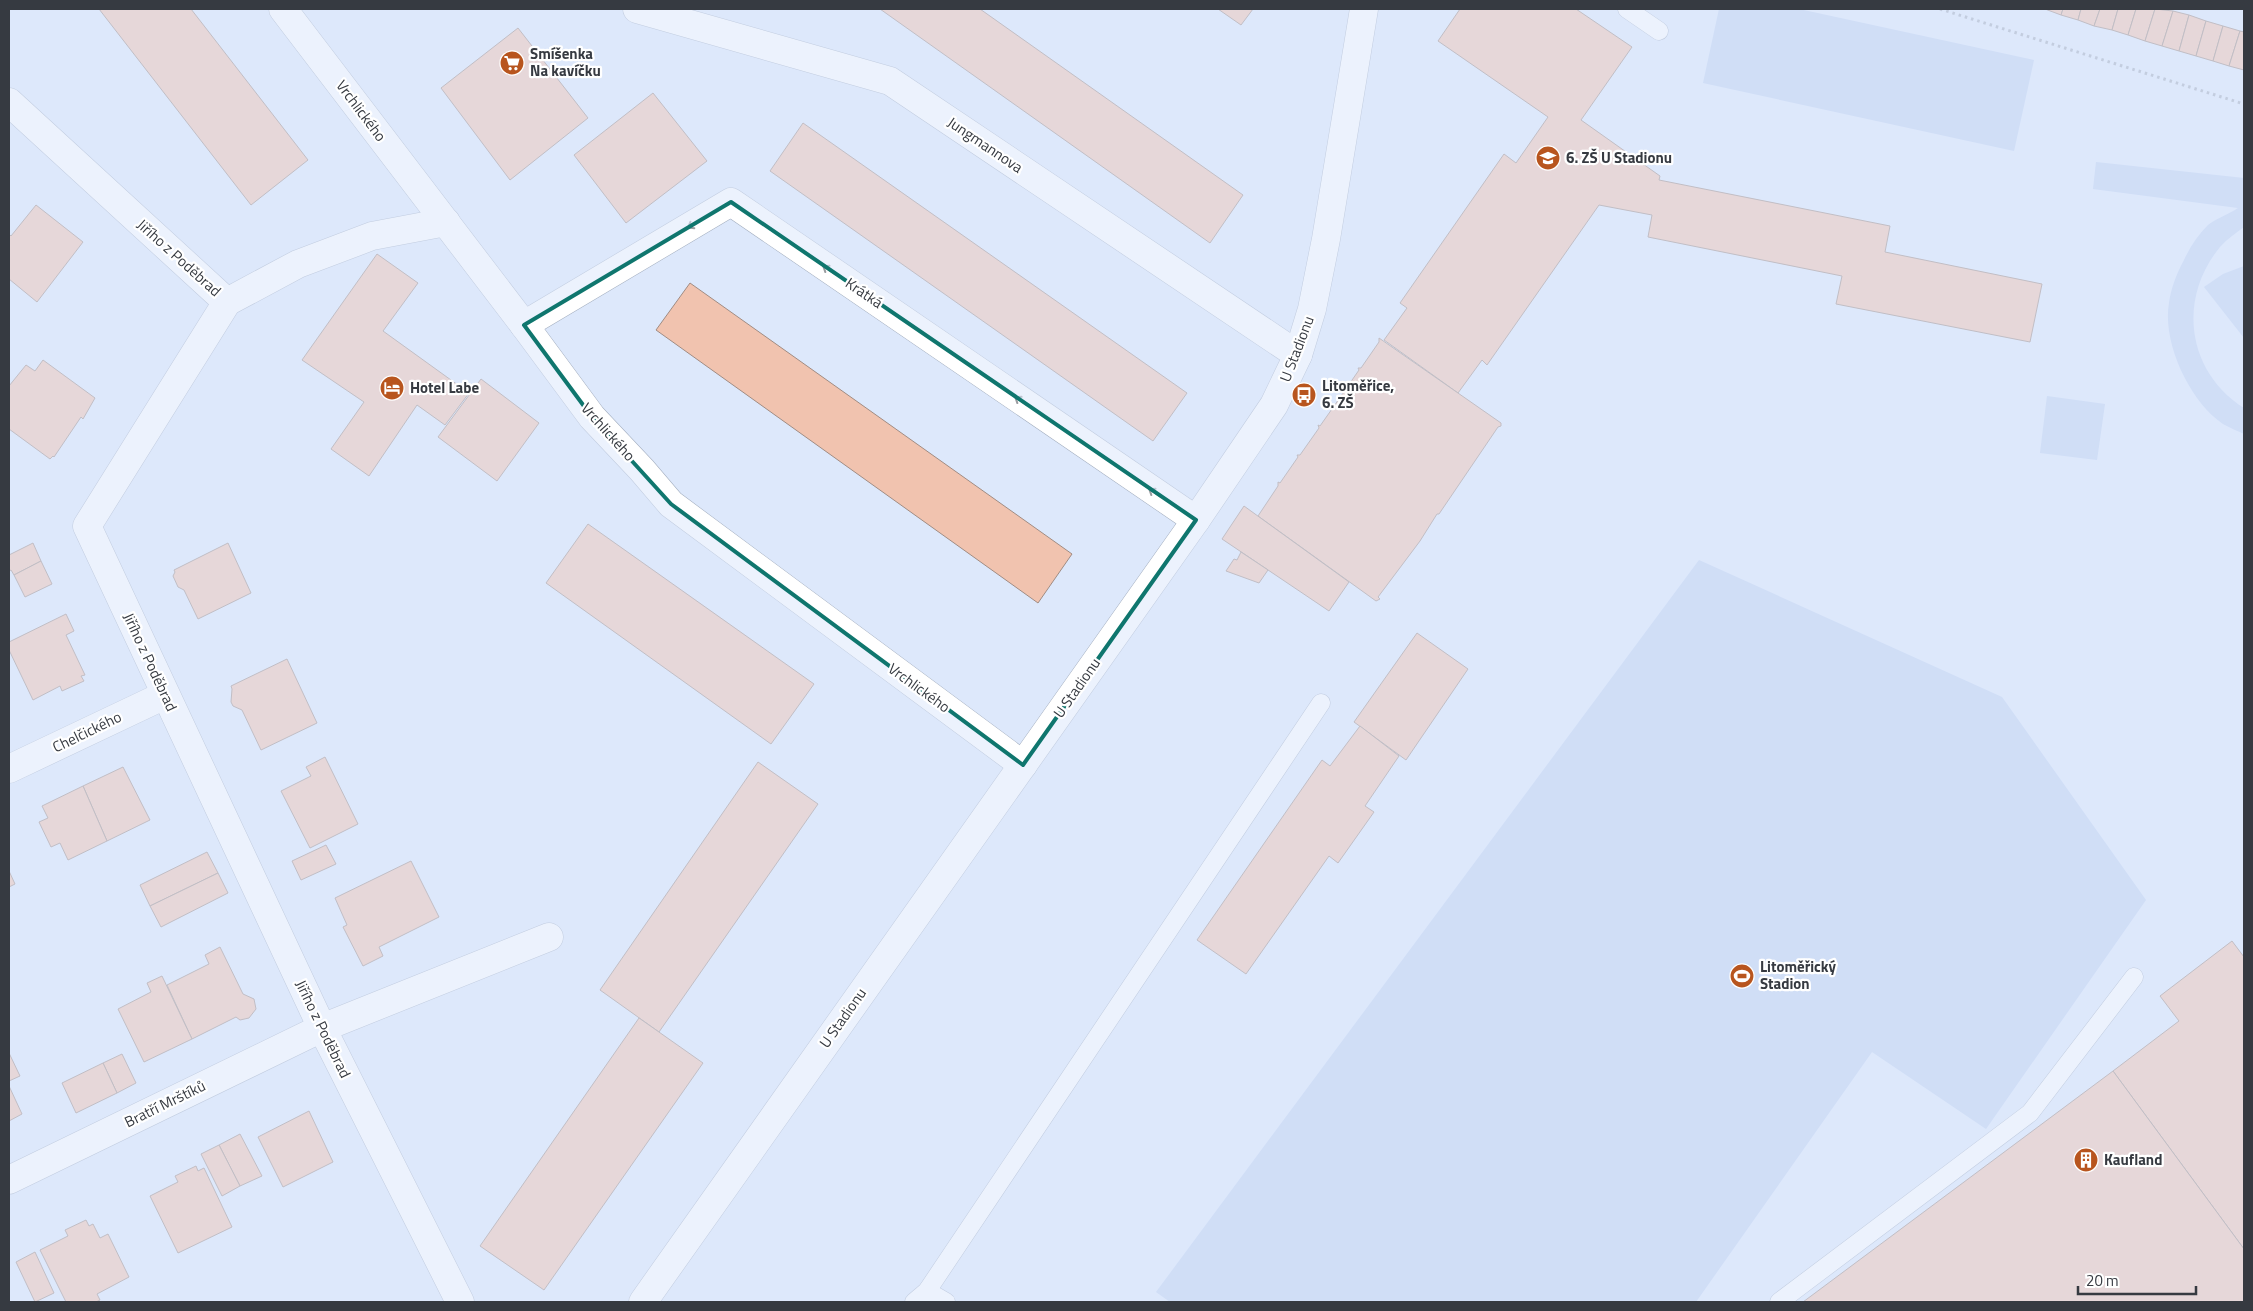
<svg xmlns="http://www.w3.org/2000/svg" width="2253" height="1311" viewBox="0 0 2253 1311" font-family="'Titillium Web',sans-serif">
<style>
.green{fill:#c0d2f0}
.building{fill:#f1c3af;stroke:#a08c83}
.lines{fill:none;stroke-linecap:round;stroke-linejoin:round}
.service-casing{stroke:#a3aebf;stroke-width:19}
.minor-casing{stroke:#a3aebf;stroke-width:29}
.path{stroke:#a5aebd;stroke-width:3;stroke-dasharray:2.5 4;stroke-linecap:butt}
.service{stroke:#fff;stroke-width:18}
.minor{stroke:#fff;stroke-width:28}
.oneway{stroke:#9a9ca0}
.marked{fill:none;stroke:#0f766e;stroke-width:4;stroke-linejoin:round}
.labels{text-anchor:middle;stroke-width:4.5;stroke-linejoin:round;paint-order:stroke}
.poi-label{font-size:15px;font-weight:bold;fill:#363a41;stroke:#fff;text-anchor:start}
.street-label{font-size:15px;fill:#363a41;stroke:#fff}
</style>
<rect width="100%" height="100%" fill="#dde8fb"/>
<g class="green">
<polygon points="1719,9 1799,9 2034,60 2014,151 1703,83"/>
<path d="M2096,162l148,16v49c-8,6 -17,12 -24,20 -43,52 -33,125 24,161v26c-6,-3 -14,-6 -21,-10 -33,-22 -61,-81 -54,-121 2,-15 8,-30 15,-43 6,-13 14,-25 24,-35 9,-7 21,-11 30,-17l-145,-19z"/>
<polygon points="2244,266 2244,338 2204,287 2223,274"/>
<polygon points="2047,396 2105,404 2097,460 2040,453"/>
<polygon points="1699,560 2002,697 2146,900 1986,1129 1872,1052 1696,1302 1170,1302 1156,1292"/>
</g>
<g class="building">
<polygon points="99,9 191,9 308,160 251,205"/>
<polygon points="880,9 980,9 1243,195 1210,243"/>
<polygon points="1218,9 1253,9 1241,25"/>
<polygon points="1460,9 1576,9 1632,47 1581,120 1660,176 1659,180 1890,226 1885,252 2042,284 2030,342 1836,304 1842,276 1648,237 1652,215 1599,205 1487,365 1482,360 1458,393 1384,340 1407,308 1400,303 1504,154 1516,163 1548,117 1438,41"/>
<polygon points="2045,9 2063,9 2061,15"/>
<polygon points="2063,9 2081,9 2078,20 2061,15"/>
<polygon points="2081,9 2100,9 2094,26 2078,20"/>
<polygon points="2100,9 2118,9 2112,30 2094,26"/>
<polygon points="2118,9 2136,9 2128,35 2112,30"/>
<polygon points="2136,9 2155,9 2145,41 2128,35"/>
<polygon points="2155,9 2173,11 2162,46 2145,41"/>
<polygon points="2173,11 2189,15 2179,51 2162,46"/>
<polygon points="2189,15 2206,21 2196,56 2179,51"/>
<polygon points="2206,21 2223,26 2213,61 2196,56"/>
<polygon points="2223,26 2240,31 2229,66 2213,61"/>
<polygon points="518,28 588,118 510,180 441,88"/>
<polygon points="2240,31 2244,32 2244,70 2229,66"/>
<polygon points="653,93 707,161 626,223 574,155"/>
<polygon points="803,123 1187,393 1153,441 770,171"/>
<polygon points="36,205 83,242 37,302 9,279 9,234 11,236"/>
<polygon points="377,254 418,283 383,331 469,393 445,425 417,405 369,476 331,449 364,402 302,360"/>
<polygon points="690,283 1072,554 1038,603 656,330"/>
<polygon points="1379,338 1501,423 1501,426 1498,427 1439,514 1437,514 1420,541 1378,597 1380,599 1376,601 1258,516 1278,486 1278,482 1280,483 1298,457 1297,455 1300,455 1319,428 1318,425 1320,426 1339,399 1338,396 1341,396 1359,370 1358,368 1361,368 1379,342"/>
<polygon points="43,360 95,398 83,419 81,417 54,457 53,456 50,459 9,429 9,386 26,365 35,371"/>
<polygon points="481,379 539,423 497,481 438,437"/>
<polygon points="1244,506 1349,582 1329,611 1222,539"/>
<polygon points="588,524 814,684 771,744 546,583"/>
<polygon points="33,543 41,561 14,575 11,570 9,571 9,555"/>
<polygon points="228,543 251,593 198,619 184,590 178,587 173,576 175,572 174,570"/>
<polygon points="1241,552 1268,570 1259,583 1226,571 1234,559 1237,560"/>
<polygon points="41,561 52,584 25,597 14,575"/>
<polygon points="66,614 74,631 66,635 85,675 81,676 84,681 62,691 60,686 33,700 9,650 9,642"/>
<polygon points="1417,633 1468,669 1406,760 1354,722"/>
<polygon points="287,659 317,723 261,750 242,710 233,706 231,702 232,689 231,686"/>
<polygon points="1360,726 1399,756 1365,806 1374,812 1338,863 1329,856 1246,974 1197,940 1322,760 1330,766"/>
<polygon points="325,757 358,824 310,848 281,791 311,776 306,767"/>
<polygon points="758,762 818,804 659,1032 600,990"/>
<polygon points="123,767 150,820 107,841 83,786"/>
<polygon points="83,786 107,841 68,860 60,843 51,847 39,822 48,818 42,806"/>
<polygon points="326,845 336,864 301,880 292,861"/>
<polygon points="207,852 218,873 150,906 140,885"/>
<polygon points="411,861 439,917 379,947 383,956 363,966 343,927 347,925 335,898"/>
<polygon points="9,871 15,884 9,887"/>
<polygon points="218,873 228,893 161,927 150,906"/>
<polygon points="2232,941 2244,957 2244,1249 2113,1071 2179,1021 2160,996"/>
<polygon points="220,947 243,994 254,999 256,1009 249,1018 240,1020 236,1017 192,1039 167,985 209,964 205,955"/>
<polygon points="162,976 192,1039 144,1062 118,1009 151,992 147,983"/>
<polygon points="639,1018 703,1063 544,1290 480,1246"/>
<polygon points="9,1053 20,1076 9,1081"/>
<polygon points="122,1054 136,1083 117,1093 103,1063"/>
<polygon points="103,1063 117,1093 76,1113 62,1083"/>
<polygon points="2113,1071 2244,1249 2244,1302 1803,1302"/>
<polygon points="9,1086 22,1114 9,1121"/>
<polygon points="309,1111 333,1162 283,1187 258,1137"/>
<polygon points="240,1134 262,1176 240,1186 219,1145"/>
<polygon points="219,1145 240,1186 222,1196 201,1154"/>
<polygon points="196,1166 198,1171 204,1168 232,1227 178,1253 150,1196 178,1182 175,1176"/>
<polygon points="86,1220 89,1226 93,1224 100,1238 108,1234 129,1277 97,1294 100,1300 96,1302 66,1302 40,1250 68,1236 65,1230"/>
<polygon points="35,1252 54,1293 35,1302 16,1262"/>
</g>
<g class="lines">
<defs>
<g id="service">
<polyline points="1627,9 1659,31"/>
<polyline points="927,1291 946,1302"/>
<polyline points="914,1302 927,1291 1321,703"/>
<polyline points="1779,1302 2030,1113 2134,977"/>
</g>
<g id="minor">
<polyline points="283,9 524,325 592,417 642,470 671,504 1023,765"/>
<polyline points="637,9 890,81 1298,355"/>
<polyline points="9,102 227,302"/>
<polyline points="446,222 372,236 298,264 227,302 87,526 322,1028 460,1302"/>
<polyline points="524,325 731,202 1196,520"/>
<polyline points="9,769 165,695"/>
<polyline points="9,1180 322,1028 549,937"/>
<polyline points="643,1302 1196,520 1274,405 1298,355 1312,309 1326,239 1364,9"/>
</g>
</defs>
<use href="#service" class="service-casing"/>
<use href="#minor" class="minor-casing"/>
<polyline class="path" points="1940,9 2244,104"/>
<use href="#service" class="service"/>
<use href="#minor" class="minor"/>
</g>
<defs><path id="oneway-shaft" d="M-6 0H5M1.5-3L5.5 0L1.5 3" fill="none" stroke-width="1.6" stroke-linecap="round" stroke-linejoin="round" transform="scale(1.25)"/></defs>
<g class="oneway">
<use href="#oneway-shaft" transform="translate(694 224) rotate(149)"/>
<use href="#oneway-shaft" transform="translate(829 270) rotate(-146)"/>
<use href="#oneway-shaft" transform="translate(1021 401) rotate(-146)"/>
<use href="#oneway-shaft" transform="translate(1155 493) rotate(-146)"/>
</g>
<path d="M0 0H2253V1311H0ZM731,202l465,318 -173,245 -352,-261 -79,-87 -68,-92z" fill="#dde8fb" fill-opacity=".55" fill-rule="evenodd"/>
<path class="marked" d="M731,202l465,318 -173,245 -352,-261 -79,-87 -68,-92z"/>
<defs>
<symbol id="supermarket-disc" viewBox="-11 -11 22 22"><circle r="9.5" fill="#b8551e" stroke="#fff"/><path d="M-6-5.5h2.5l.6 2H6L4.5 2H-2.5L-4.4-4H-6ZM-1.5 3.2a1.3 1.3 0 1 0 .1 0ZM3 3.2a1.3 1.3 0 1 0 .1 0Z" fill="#fff"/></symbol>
<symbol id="school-disc" viewBox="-11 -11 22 22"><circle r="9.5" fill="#b8551e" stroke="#fff"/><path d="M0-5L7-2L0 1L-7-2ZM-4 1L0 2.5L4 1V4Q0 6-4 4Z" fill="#fff"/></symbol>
<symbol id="hotel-disc" viewBox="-11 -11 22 22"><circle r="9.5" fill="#b8551e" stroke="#fff"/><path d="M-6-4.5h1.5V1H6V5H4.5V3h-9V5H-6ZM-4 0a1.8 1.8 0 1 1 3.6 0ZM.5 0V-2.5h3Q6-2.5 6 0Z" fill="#fff"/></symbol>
<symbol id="bus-disc" viewBox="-11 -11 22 22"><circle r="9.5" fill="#b8551e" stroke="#fff"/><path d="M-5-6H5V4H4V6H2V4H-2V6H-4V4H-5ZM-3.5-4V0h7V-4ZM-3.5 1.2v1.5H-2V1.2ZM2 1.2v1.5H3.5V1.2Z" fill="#fff"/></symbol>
<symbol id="stadium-disc" viewBox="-11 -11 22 22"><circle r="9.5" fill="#b8551e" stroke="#fff"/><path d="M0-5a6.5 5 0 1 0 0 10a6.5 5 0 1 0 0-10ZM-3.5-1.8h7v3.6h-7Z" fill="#fff"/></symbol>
<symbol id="building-disc" viewBox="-11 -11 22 22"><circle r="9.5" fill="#b8551e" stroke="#fff"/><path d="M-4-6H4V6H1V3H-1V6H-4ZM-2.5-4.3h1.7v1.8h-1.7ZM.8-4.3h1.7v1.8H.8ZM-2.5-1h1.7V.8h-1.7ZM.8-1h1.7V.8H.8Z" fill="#fff"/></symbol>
</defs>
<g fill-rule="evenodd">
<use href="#supermarket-disc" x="498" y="49" width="28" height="28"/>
<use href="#school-disc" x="1534" y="144" width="28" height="28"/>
<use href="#hotel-disc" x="378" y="374" width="28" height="28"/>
<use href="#bus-disc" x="1290" y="381" width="28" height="28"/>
<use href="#stadium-disc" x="1728" y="962" width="28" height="28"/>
<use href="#building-disc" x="2072" y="1146" width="28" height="28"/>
</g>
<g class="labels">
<g class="poi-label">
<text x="530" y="59">Smíšenka<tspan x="530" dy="17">Na kavíčku</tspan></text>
<text x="1566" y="163">6. ZŠ U Stadionu</text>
<text x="1322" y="391">Litoměřice,<tspan x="1322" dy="17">6. ZŠ</tspan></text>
<text x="410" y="393">Hotel Labe</text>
<text x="1760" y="972">Litoměřický<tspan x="1760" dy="17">Stadion</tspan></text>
<text x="2104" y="1165">Kaufland</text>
</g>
<g class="street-label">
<text transform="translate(361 111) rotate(53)" y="5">Vrchlického</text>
<text transform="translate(985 145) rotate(34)" y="5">Jungmannova</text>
<text transform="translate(179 258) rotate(42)" y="5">Jiřího z Poděbrad</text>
<text transform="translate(864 293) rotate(34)" y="5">Krátká</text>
<text transform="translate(1297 349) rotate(-69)" y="5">U Stadionu</text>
<text transform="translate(608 432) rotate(48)" y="5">Vrchlického</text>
<text transform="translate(150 662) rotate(65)" y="5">Jiřího z Poděbrad</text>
<text transform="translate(919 688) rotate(36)" y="5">Vrchlického</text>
<text transform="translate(1077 688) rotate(-55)" y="5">U Stadionu</text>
<text transform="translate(87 732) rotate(-26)" y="5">Chelčického</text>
<text transform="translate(843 1018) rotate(-55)" y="5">U Stadionu</text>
<text transform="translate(323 1029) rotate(64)" y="5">Jiřího z Poděbrad</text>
<text transform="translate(165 1104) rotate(-26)" y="5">Bratří Mrštíků</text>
</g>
</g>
<rect width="2253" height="1311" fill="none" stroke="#363a41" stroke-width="20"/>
<path d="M2078 1286v8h118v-8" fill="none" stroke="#363a41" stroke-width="2.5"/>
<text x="2086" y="1286" font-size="15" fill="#363a41" stroke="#ffffff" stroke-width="4" paint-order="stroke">20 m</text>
</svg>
